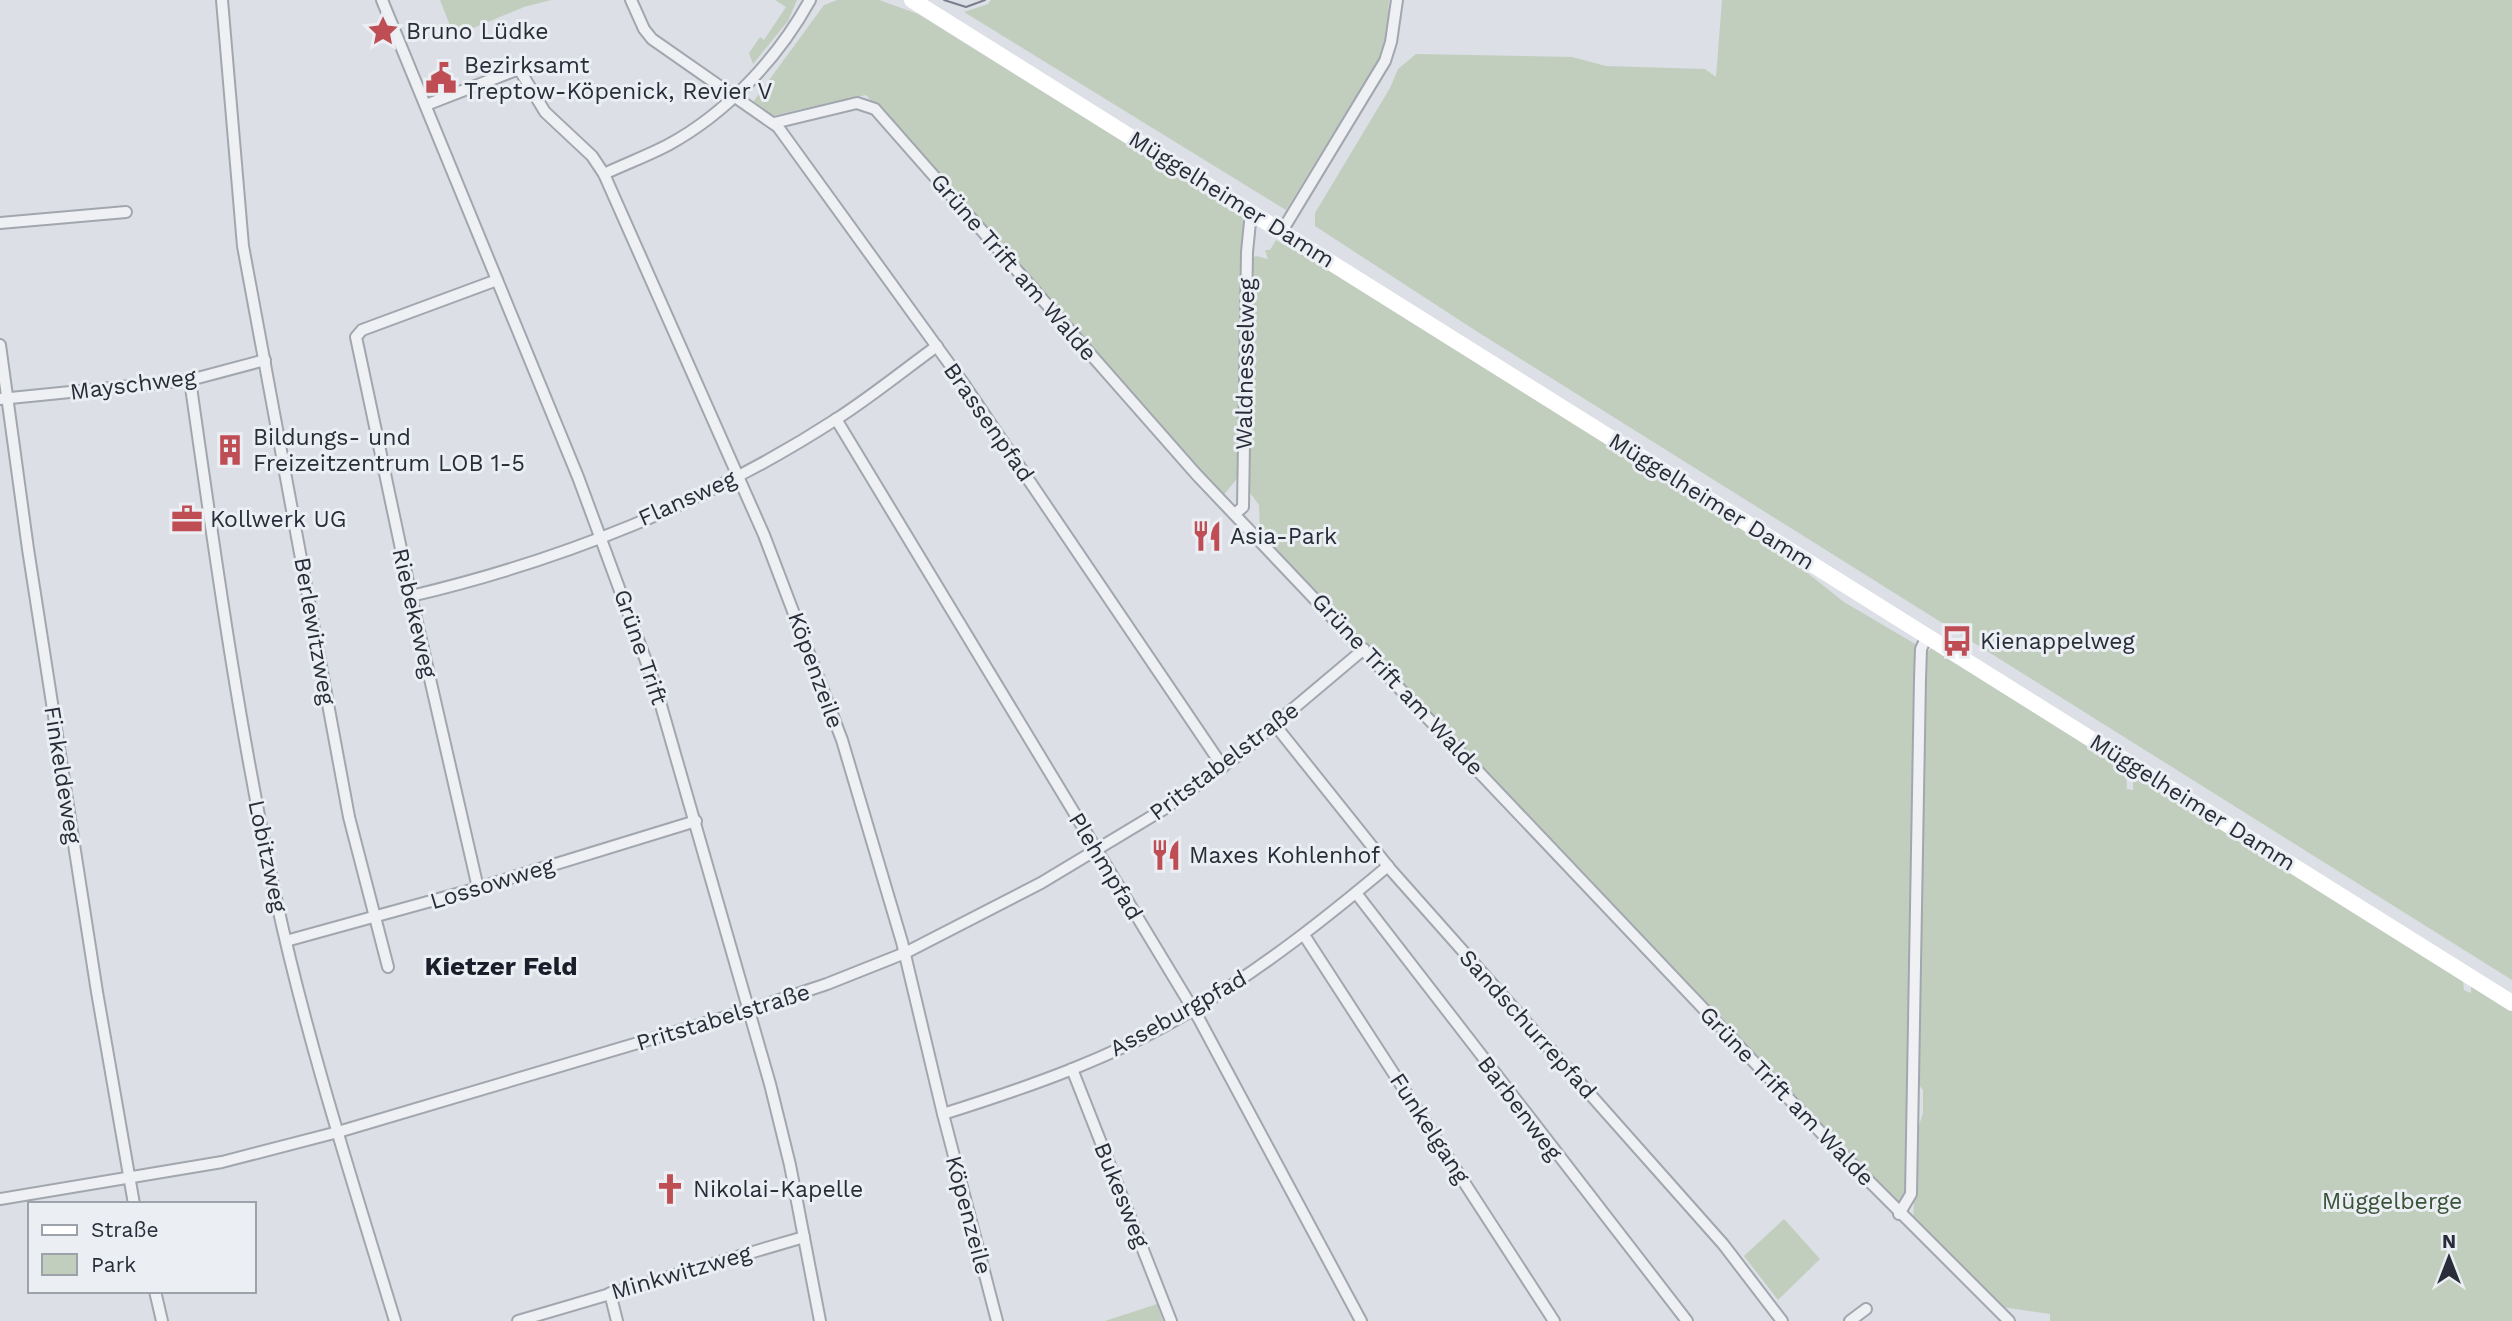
<svg xmlns="http://www.w3.org/2000/svg" width="2512" height="1321" viewBox="0 0 2512 1321" font-family="'Work Sans',sans-serif">
<style>
.green{fill:#c1cebe}
.lines{fill:none;stroke-linecap:round;stroke-linejoin:round}
.minor-casing{stroke:#a2a6ae;stroke-width:14}
.minor{stroke:#eef0f4;stroke-width:10}
.secondary{stroke:#fff;stroke-width:16}
.tram{stroke:#787e8c;stroke-width:2}
.labels{text-anchor:middle;stroke-width:6;stroke-linejoin:round;paint-order:stroke}
.poi-label{font-size:23px;fill:#282d39;stroke:#ebeef3;text-anchor:start}
.street-label{font-size:23px;fill:#282d39;stroke:#ebeef3}
.park-label{font-size:23px;fill:#395337;stroke:#ebeef3}
.quarter-label{font-size:26px;font-weight:bold;fill:#1a1e2a;stroke:#ebeef3}
</style>
<rect width="100%" height="100%" fill="#dcdfe5"/>
<g class="green">
<polygon points="440,0 551,0 524,7 454,36"/>
<polygon points="775,0 797,0 788,21 753,64 749,53 760,37 764,40 786,7"/>
<polygon points="837,0 879,0 918,14 1243,216 1239,476 1223,496 866,95 771,116 753,102 824,5"/>
<polygon points="991,0 1389,0 1387,38 1375,74 1354,99 1286,210 964,12 988,4"/>
<polygon points="1722,0 2512,0 2512,980 1473,329 1315,226 1315,213 1390,88 1398,69 1416,54 1572,57 1606,66 1705,69 1716,77"/>
<polygon points="1276,240 1342,277 1791,560 1844,602 1917,645 1909,1165 1907,1189 1901,1201 1897,1202 1260,534 1259,505 1248,490 1251,259 1256,256 1268,259 1265,250 1270,250"/>
<polygon points="1932,648 2126,770 2127,789 2133,790 2133,780 2138,777 2463,981 2464,990 2471,993 2471,986 2512,1011 2512,1321 2050,1321 2050,1314 2002,1307 1913,1219 1919,1125 1923,1113 1923,1090 1917,1083 1925,654"/>
<polygon points="1784,1219 1820,1259 1778,1300 1744,1256"/>
<polygon points="1157,1304 1163,1321 1105,1321"/>
</g>
<g class="lines">
<defs>
<g id="minor">
<polyline points="222,0 243,246 349,817 388,967"/>
<polyline points="382,0 578,477 656,688 770,1084 790,1165 820,1321"/>
<polyline points="631,0 644,29 652,39 778,127 961,380 1223,767"/>
<polyline points="426,105 519,69 545,112 592,156 604,174 764,535 842,740 902,942 943,1114 997,1321"/>
<polyline points="774,123 857,103 875,109 1196,474 1830,1142 2009,1321"/>
<path d="M604,174c21,-10 43,-18 64,-29 59,-32 110,-87 142,-145"/>
<polyline points="0,223 126,212"/>
<polyline points="1282,231 1385,61 1391,42 1397,0"/>
<polyline points="0,345 28,549 97,992 134,1204"/>
<path d="M190,380c25,175 49,350 87,523 31,141 76,280 118,418"/>
<polyline points="0,399 190,380 265,360"/>
<polyline points="836,419 1199,1019 1361,1321"/>
<polyline points="1236,513 1243,507 1247,252 1250,222 1255,214"/>
<path d="M411,596c149,-35 298,-94 427,-178 34,-22 66,-48 99,-72"/>
<polyline points="1275,725 1391,870 1723,1244 1782,1321"/>
<polyline points="478,888 411,596 356,337 362,330 497,280"/>
<polyline points="1356,893 1687,1321"/>
<polyline points="1304,935 1554,1321"/>
<polyline points="286,941 471,890 696,821"/>
<polyline points="1072,1069 1171,1321"/>
<path d="M943,1114c86,-27 173,-57 251,-105 70,-42 132,-91 194,-143"/>
<polyline points="0,1199 222,1162 338,1132 749,1010 827,984 905,953 1041,883 1164,809 1237,756 1364,649"/>
<polyline points="1899,1214 1911,1194 1920,679 1921,649 1927,636"/>
<polyline points="155,1291 162,1321"/>
<polyline points="610,1293 617,1321"/>
<polyline points="518,1321 804,1237"/>
<polyline points="1850,1321 1866,1309"/>
</g>
</defs>
<use href="#minor" class="minor-casing"/>
<use href="#minor" class="minor"/>
<polyline class="secondary" points="912,0 2512,1003"/>
<polyline class="tram" points="944,0 966,7 985,0"/>
</g>
<defs>
<symbol id="sight-bare" viewBox="-9 -9 18 18"><path d="M0-6L1.8-2.2L6-1.7L2.9 1.2L3.7 5.4L0 3.3L-3.7 5.4L-2.9 1.2L-6-1.7L-1.8-2.2Z" fill="#be4d54" stroke="#ebeef3" stroke-width="2.5" paint-order="stroke"/></symbol>
<symbol id="civic-bare" viewBox="-9 -9 18 18"><path d="M-.6-6.5H3V-4.5H.6V-3L4-1V1h2V6H-6V1h2V-1L-.6-3ZM-1.2 2.5V6h2.4V2.5Z" fill="#be4d54" stroke="#ebeef3" stroke-width="2.5" paint-order="stroke"/></symbol>
<symbol id="building-bare" viewBox="-9 -9 18 18"><path d="M-4-6H4V6H1V3H-1V6H-4ZM-2.5-4.3h1.7v1.8h-1.7ZM.8-4.3h1.7v1.8H.8ZM-2.5-1h1.7V.8h-1.7ZM.8-1h1.7V.8H.8Z" fill="#be4d54" stroke="#ebeef3" stroke-width="2.5" paint-order="stroke"/></symbol>
<symbol id="office-bare" viewBox="-9 -9 18 18"><path d="M-6-3h4V-5.5h4V-3h4V5H-6ZM-1-4.5V-3h2v-1.5ZM-6 0V1H6V0Z" fill="#be4d54" stroke="#ebeef3" stroke-width="2.5" paint-order="stroke"/></symbol>
<symbol id="restaurant-bare" viewBox="-9 -9 18 18"><path d="M-5-6h1v4h1v-4h1v4h1v-4h1v5L-1.5 .5V6h-2V.5L-5-1ZM5-6V6H3V1.5H1.5Q1.5-4 5-6Z" fill="#be4d54" stroke="#ebeef3" stroke-width="2.5" paint-order="stroke"/></symbol>
<symbol id="bus-bare" viewBox="-9 -9 18 18"><path d="M-5-6H5V4H4V6H2V4H-2V6H-4V4H-5ZM-3.5-4V0h7V-4ZM-3.5 1.2v1.5H-2V1.2ZM2 1.2v1.5H3.5V1.2Z" fill="#be4d54" stroke="#ebeef3" stroke-width="2.5" paint-order="stroke"/></symbol>
<symbol id="church-bare" viewBox="-9 -9 18 18"><path d="M-1.2-6h2.4v3.5h3.3v2.4h-3.3V6h-2.4V-.1h-3.3v-2.4h3.3Z" fill="#be4d54" stroke="#ebeef3" stroke-width="2.5" paint-order="stroke"/></symbol>
</defs>
<g fill-rule="evenodd">
<use href="#sight-bare" x="361" y="9" width="44" height="44"/>
<use href="#civic-bare" x="419" y="56" width="44" height="44"/>
<use href="#building-bare" x="208" y="428" width="44" height="44"/>
<use href="#office-bare" x="165" y="497" width="44" height="44"/>
<use href="#restaurant-bare" x="1185" y="514" width="44" height="44"/>
<use href="#bus-bare" x="1935" y="619" width="44" height="44"/>
<use href="#restaurant-bare" x="1144" y="833" width="44" height="44"/>
<use href="#church-bare" x="648" y="1167" width="44" height="44"/>
</g>
<g class="labels">
<g class="poi-label">
<text x="406" y="39">Bruno Lüdke</text>
<text x="464" y="73">Bezirksamt<tspan x="464" dy="26">Treptow-Köpenick, Revier V</tspan></text>
<text x="253" y="445">Bildungs- und<tspan x="253" dy="26">Freizeitzentrum LOB 1-5</tspan></text>
<text x="210" y="527">Kollwerk UG</text>
<text x="1230" y="544">Asia-Park</text>
<text x="1980" y="649">Kienappelweg</text>
<text x="1189" y="863">Maxes Kohlenhof</text>
<text x="693" y="1197">Nikolai-Kapelle</text>
</g>
<g class="street-label">
<text transform="translate(1232 199) rotate(32)" y="8">Müggelheimer Damm</text>
<text transform="translate(1014 267) rotate(49)" y="8">Grüne Trift am Walde</text>
<text transform="translate(1245 364) rotate(-89)" y="8">Waldnesselweg</text>
<text transform="translate(133 384) rotate(-7)" y="8">Mayschweg</text>
<text transform="translate(989 422) rotate(55)" y="8">Brassenpfad</text>
<text transform="translate(687 498) rotate(-24)" y="8">Flansweg</text>
<text transform="translate(1712 501) rotate(32)" y="8">Müggelheimer Damm</text>
<text transform="translate(415 613) rotate(77)" y="8">Riebekeweg</text>
<text transform="translate(315 631) rotate(80)" y="8">Berlewitzweg</text>
<text transform="translate(641 647) rotate(71)" y="8">Grüne Trift</text>
<text transform="translate(816 670) rotate(70)" y="8">Köpenzeile</text>
<text transform="translate(1398 684) rotate(47)" y="8">Grüne Trift am Walde</text>
<text transform="translate(1224 761) rotate(-37)" y="8">Pritstabelstraße</text>
<text transform="translate(63 775) rotate(81)" y="8">Finkeldeweg</text>
<text transform="translate(2193 802) rotate(32)" y="8">Müggelheimer Damm</text>
<text transform="translate(268 856) rotate(78)" y="8">Lobitzweg</text>
<text transform="translate(1106 866) rotate(59)" y="8">Plehmpfad</text>
<text transform="translate(492 883) rotate(-17)" y="8">Lossowweg</text>
<text transform="translate(1178 1013) rotate(-29)" y="8">Asseburgpfad</text>
<text transform="translate(723 1017) rotate(-17)" y="8">Pritstabelstraße</text>
<text transform="translate(1528 1024) rotate(48)" y="8">Sandschurrepfad</text>
<text transform="translate(1787 1096) rotate(46)" y="8">Grüne Trift am Walde</text>
<text transform="translate(1520 1108) rotate(53)" y="8">Barbenweg</text>
<text transform="translate(1430 1128) rotate(57)" y="8">Funkelgang</text>
<text transform="translate(1122 1195) rotate(68)" y="8">Bukesweg</text>
<text transform="translate(969 1215) rotate(75)" y="8">Köpenzeile</text>
<text transform="translate(681 1272) rotate(-16)" y="8">Minkwitzweg</text>
</g>
<g class="park-label">
<text x="2392" y="1209">Müggelberge</text>
</g>
<g class="quarter-label">
<text x="501" y="975">Kietzer Feld</text>
</g>
</g>
<rect x="28" y="1202" width="228" height="91" fill="#ebeef3" stroke="#9da1a9" stroke-width="2"/>
<rect x="42" y="1225" width="35" height="10" fill="#ffffff" stroke="#9da1a9" stroke-width="2"/>
<text x="91" y="1237" font-size="21" fill="#282d39">Straße</text>
<rect x="42" y="1254" width="35" height="21" fill="#c1cebe" stroke="#9da1a9" stroke-width="2"/>
<text x="91" y="1272" font-size="21" fill="#282d39">Park</text>
<g transform="translate(2449 1258)" stroke="#ebeef3" stroke-width="5" paint-order="stroke">
<path d="M0-5L12 26L0 18L-12 26Z" fill="#282d39"/>
<text y="-10" font-size="19" font-weight="bold" text-anchor="middle" fill="#282d39">N</text>
</g>
</svg>
